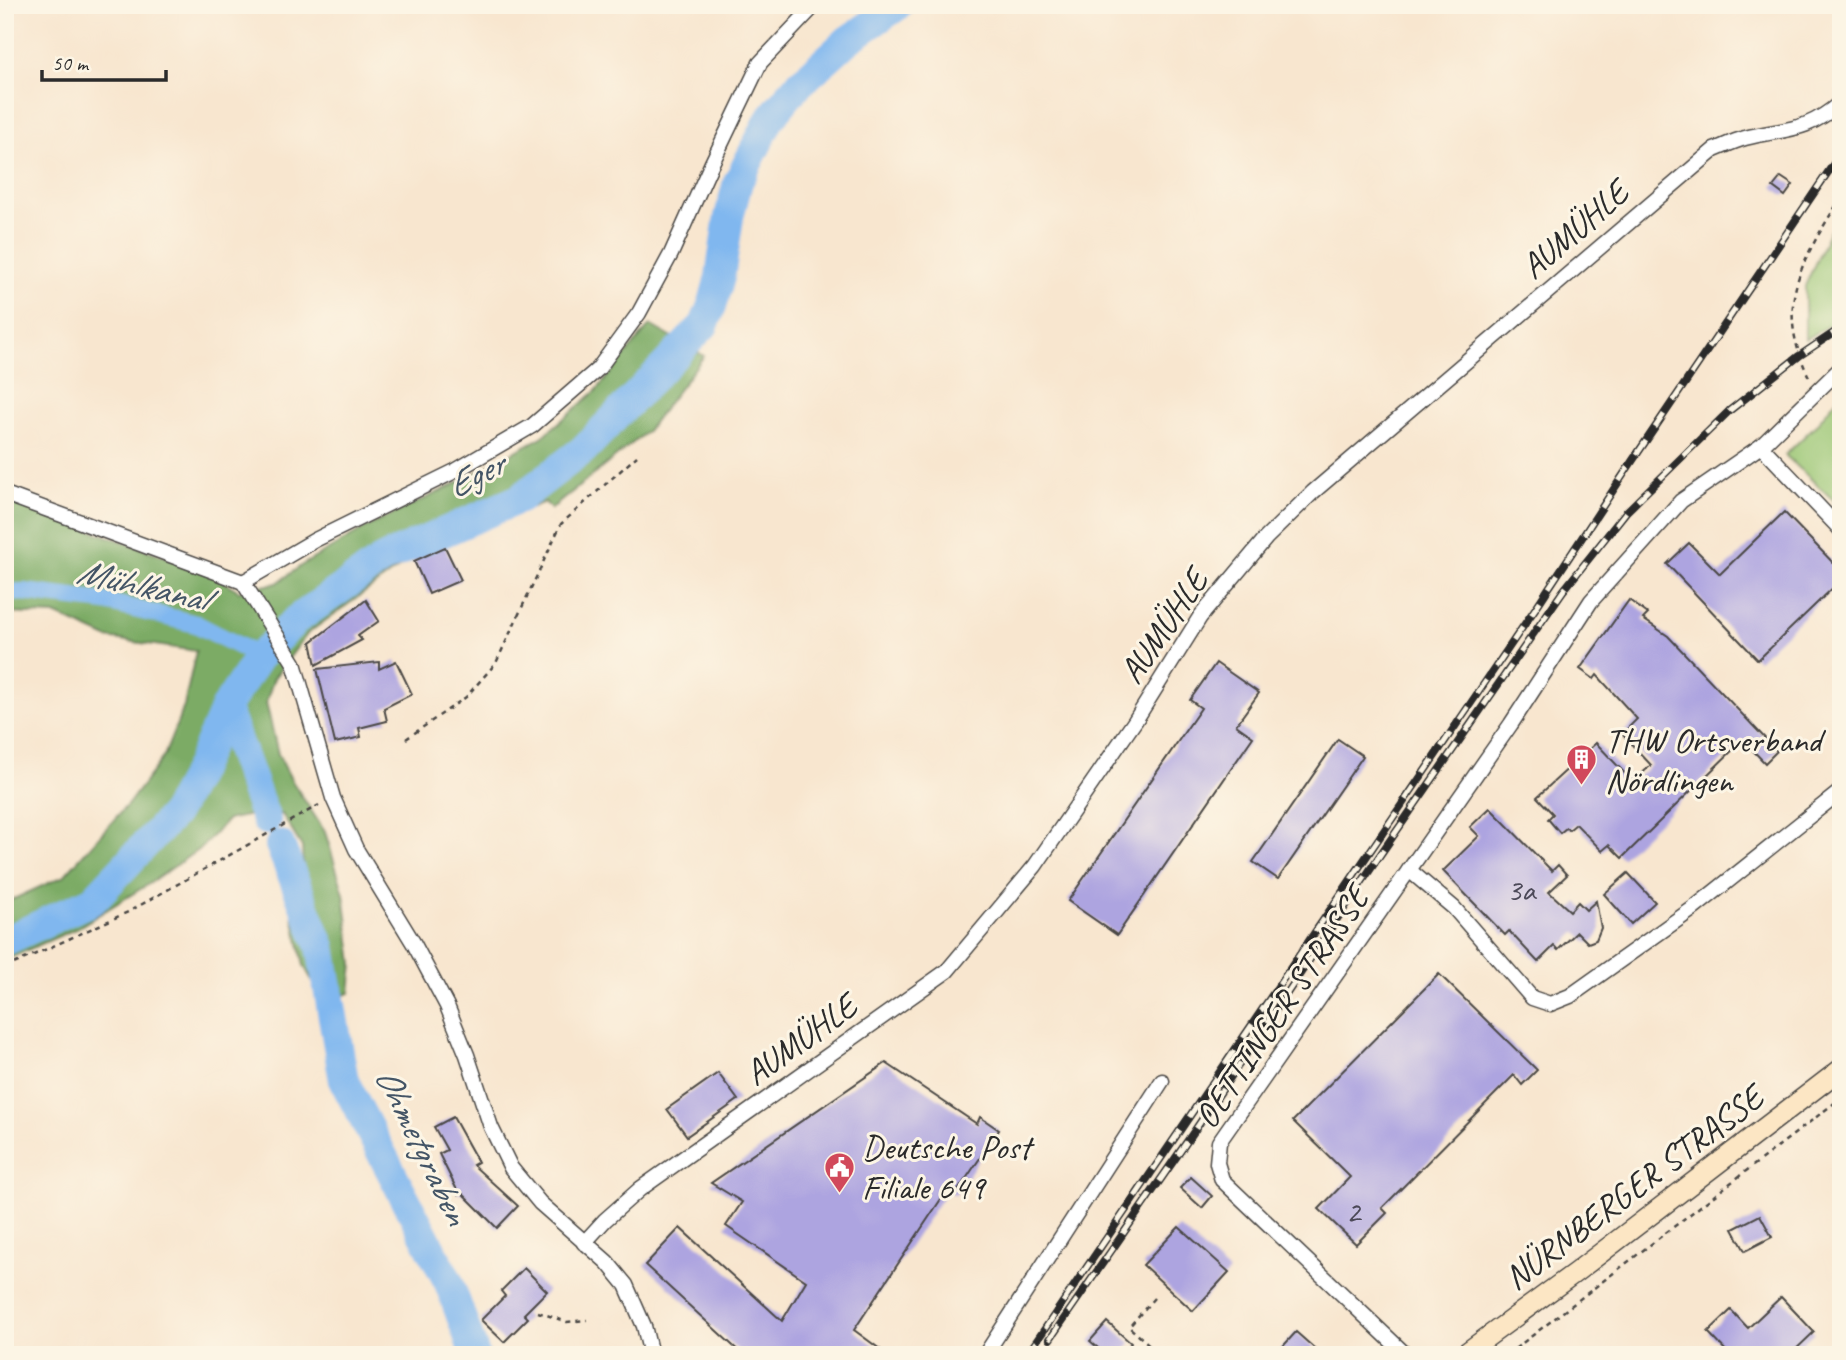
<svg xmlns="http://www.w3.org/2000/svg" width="1846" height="1360" viewBox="0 0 1846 1360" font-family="Caveat,sans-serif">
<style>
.green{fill:#9ac673;stroke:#62784f;stroke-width:2}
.forest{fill:#7bab65;stroke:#536b48;stroke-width:2}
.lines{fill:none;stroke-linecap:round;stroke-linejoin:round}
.stream{stroke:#80b7ef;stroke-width:5}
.canal{stroke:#80b7ef;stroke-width:18}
.river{stroke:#80b7ef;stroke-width:30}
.building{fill:#ada4e0}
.minor-casing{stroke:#4a4744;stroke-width:17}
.secondary-casing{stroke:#4a4744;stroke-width:22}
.path{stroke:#4a4744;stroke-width:2.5;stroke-dasharray:5 5;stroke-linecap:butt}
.minor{stroke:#fff;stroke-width:14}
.secondary{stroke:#fce6c4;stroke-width:19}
.rail-casing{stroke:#2b2b2b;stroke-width:8}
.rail{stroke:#fcf5e5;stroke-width:5;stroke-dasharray:16;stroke-linecap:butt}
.labels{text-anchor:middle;stroke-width:6;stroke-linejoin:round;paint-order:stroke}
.number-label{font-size:32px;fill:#4c4958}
.street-label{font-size:35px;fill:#2b2b2b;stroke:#fcf5e5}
.poi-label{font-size:35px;fill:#2b2b2b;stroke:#fcf5e5;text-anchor:start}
.water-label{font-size:37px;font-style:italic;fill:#456;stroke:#fcf5e5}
</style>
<rect width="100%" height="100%" fill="#fcf5e5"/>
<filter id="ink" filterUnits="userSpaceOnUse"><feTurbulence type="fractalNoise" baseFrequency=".0143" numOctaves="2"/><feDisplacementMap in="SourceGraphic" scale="14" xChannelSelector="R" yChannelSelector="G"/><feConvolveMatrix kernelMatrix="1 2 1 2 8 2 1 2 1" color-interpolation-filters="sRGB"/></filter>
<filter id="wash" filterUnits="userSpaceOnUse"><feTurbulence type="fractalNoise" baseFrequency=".00686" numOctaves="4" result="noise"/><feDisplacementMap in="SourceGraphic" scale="28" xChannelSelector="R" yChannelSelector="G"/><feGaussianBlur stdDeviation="1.57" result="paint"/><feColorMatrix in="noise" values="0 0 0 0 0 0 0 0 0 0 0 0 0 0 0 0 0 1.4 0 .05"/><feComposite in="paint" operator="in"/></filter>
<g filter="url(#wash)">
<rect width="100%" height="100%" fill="#f8e6cf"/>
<g class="green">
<polygon points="1830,230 1841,233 1841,318 1805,339 1805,286"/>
<polygon points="1841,394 1841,507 1785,455 1815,426"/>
</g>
<polygon class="forest" points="650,325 704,356 646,432 551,509 545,502 422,551 308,633 274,678 266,702 278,754 292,781 325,832 344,894 353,963 350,993 327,1000 317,989 304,966 293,916 303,869 302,847 282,814 251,815 227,820 202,847 152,882 75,929 5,960 5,903 64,876 128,804 164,756 184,706 196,651 107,638 57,615 5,613 5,500 206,571 239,591 277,583 302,565 375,523 457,483 542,437 596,391"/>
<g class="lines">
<polyline class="stream" points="1836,220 1841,224"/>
<polyline class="canal" points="5,593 24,592 106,602 196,624 245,649 258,658"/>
<g class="river">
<polyline points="225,708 266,820"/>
<polyline points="280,845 321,947 344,1081 449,1283 475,1355"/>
<polyline points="5,941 93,900 174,814 198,770 225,708 258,658 297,619 385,558 519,499 583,450 650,381 704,325 713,303 720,277 729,217 738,182 770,119 795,88 848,40 899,5"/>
</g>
</g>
<g id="blocks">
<g class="building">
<polygon points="1781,177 1793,185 1785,196 1773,187"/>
<polygon points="1784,512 1841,571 1841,580 1758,660 1667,564 1689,543 1720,574"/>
<polygon points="445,547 461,580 429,594 414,561"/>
<polygon points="366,600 379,621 358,636 362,640 316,665 311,642"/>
<polygon points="1629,600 1648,614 1643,619 1668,636 1777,751 1765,763 1743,740 1622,858 1609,845 1602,851 1576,824 1569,830 1566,828 1560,833 1548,819 1553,814 1537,797 1596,743 1633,782 1651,765 1622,734 1637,719 1597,675 1594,679 1580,669"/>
<polygon points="396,661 412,694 384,708 387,721 359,728 361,737 335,743 317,669 379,662 379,669"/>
<polygon points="1216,663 1259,693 1236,725 1253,737 1117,935 1068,901 1201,708 1190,700"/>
<polygon points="1338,739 1363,756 1278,879 1253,862"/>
<polygon points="1490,808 1552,871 1558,865 1567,875 1549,892 1570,911 1578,902 1586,910 1596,901 1601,928 1596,940 1588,943 1577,932 1558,950 1554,946 1538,962 1509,931 1505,935 1443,871 1479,836 1470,827"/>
<polygon points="1628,873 1655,902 1631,924 1604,894"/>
<polygon points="1439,974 1537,1070 1522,1085 1514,1075 1382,1208 1387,1213 1356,1244 1319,1209 1350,1177 1293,1121"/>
<polygon points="886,1063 977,1124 980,1117 999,1130 955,1195 947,1190 854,1330 888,1355 743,1355 645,1265 680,1228 782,1321 806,1281 726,1226 742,1202 711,1183"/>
<polygon points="718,1073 738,1100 687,1136 667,1109"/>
<polygon points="453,1117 478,1162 473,1165 518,1206 497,1228 461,1192 459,1194 439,1154 447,1150 434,1127"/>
<polygon points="1191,1177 1212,1196 1202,1208 1180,1188"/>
<polygon points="1760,1215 1772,1237 1745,1251 1733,1229"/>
<polygon points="1179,1227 1229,1272 1193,1311 1143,1265"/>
<polygon points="524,1268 547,1291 524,1314 528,1318 504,1342 481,1320 505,1296 501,1291"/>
<polygon points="1781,1297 1814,1332 1790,1355 1730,1355 1708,1332 1731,1310 1748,1328"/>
<polygon points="1107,1322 1131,1343 1121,1355 1106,1355 1090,1341"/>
<polygon points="1296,1332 1322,1355 1275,1355"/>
</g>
</g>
</g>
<g filter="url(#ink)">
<use href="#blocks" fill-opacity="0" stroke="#4a4744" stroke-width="2"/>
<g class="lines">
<defs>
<g id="minor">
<polyline points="1761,446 1841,530"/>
<polyline points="5,494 243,582 294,663 333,798 356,849 414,944 447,1006 467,1055 491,1127 511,1168 540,1203 607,1262 626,1285 644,1326 651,1355"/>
<polyline points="243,582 315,540 455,471 532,426 598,369 639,313 671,254 711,165 760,63 815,5"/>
<polyline points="1409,870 1454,908 1532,998 1550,1004 1570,996 1694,908 1841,791"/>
<path d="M584,1243l21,-23 35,-31 307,-218 88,-105 100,-145 65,-104 66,-79 47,-46 401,-342c10,-4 20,-9 31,-12 41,-10 61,-5 96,-36"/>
<polyline points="985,1355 1162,1081"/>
<polyline points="1406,1355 1222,1180 1217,1163 1219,1142 1511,724 1591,601 1681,501 1761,446 1841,368"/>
</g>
<polyline id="secondary" points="1463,1355 1576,1272 1841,1069"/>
</defs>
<use href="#minor" class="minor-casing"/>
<use href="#secondary" class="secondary-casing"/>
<g class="path">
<path d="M1809,377c-36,-73 -7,-117 32,-179"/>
<polyline points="406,739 466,697 496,663 561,524 637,456"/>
<polyline points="5,968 128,912 319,805"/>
<polyline points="1154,1298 1129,1327 1161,1355"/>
<polyline points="538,1312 567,1322 587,1320"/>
<polyline points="1507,1355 1841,1098"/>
</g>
<use href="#minor" class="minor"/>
<use href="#secondary" class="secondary"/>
<defs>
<g id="rail">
<polyline points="1050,1339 1195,1130 1380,855 1563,591 1626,512 1729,411 1799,356 1841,328"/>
<polyline points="1027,1355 1535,609 1633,460 1841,153"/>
</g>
</defs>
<use href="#rail" class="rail-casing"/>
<use href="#rail" class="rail"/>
</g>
</g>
<defs>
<symbol id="building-pin" viewBox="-11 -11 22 30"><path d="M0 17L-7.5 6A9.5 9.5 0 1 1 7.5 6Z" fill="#d1495b" stroke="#fcf5e5"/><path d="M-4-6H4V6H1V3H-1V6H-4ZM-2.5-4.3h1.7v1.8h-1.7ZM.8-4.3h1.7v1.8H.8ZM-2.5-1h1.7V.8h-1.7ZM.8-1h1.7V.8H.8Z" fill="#fff"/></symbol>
<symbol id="civic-pin" viewBox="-11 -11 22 30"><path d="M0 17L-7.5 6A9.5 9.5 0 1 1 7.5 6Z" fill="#d1495b" stroke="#fcf5e5"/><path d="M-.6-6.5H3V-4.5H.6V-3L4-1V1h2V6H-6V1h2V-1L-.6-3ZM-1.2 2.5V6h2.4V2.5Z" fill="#fff"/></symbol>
</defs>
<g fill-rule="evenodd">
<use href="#building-pin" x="1564" y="742" width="35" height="47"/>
<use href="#civic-pin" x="822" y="1150" width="35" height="47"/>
</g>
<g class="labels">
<g class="number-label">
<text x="1521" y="900">3a</text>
<text x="1353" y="1222">2</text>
</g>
<g class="street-label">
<text transform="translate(1574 229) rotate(-41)" y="12">AUMÜHLE</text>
<text transform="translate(1163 626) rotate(-56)" y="12">AUMÜHLE</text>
<text transform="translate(1281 1007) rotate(-56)" y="12">OETTINGER STRASSE</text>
<text transform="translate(800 1039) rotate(-36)" y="12">AUMÜHLE</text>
<text transform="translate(1633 1187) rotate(-37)" y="12">NÜRNBERGER STRASSE</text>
</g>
<g class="poi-label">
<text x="1605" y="752">THW Ortsverband<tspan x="1605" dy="40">Nördlingen</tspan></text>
<text x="862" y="1159">Deutsche Post<tspan x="862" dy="40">Filiale 649</tspan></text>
</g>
<g class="water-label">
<text transform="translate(475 474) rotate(-27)" y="13">Eger</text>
<text transform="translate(142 584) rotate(13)" y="13">Mühlkanal</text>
<text transform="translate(423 1145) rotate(64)" y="13">Ohmetgraben</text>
</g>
</g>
<rect width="1846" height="1360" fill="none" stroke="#fcf5e5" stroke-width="28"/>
<path d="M42 70v10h124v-10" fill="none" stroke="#2b2b2b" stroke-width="3.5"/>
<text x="52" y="70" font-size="21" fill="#2b2b2b" stroke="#fcf5e5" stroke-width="5" paint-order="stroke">50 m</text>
</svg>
